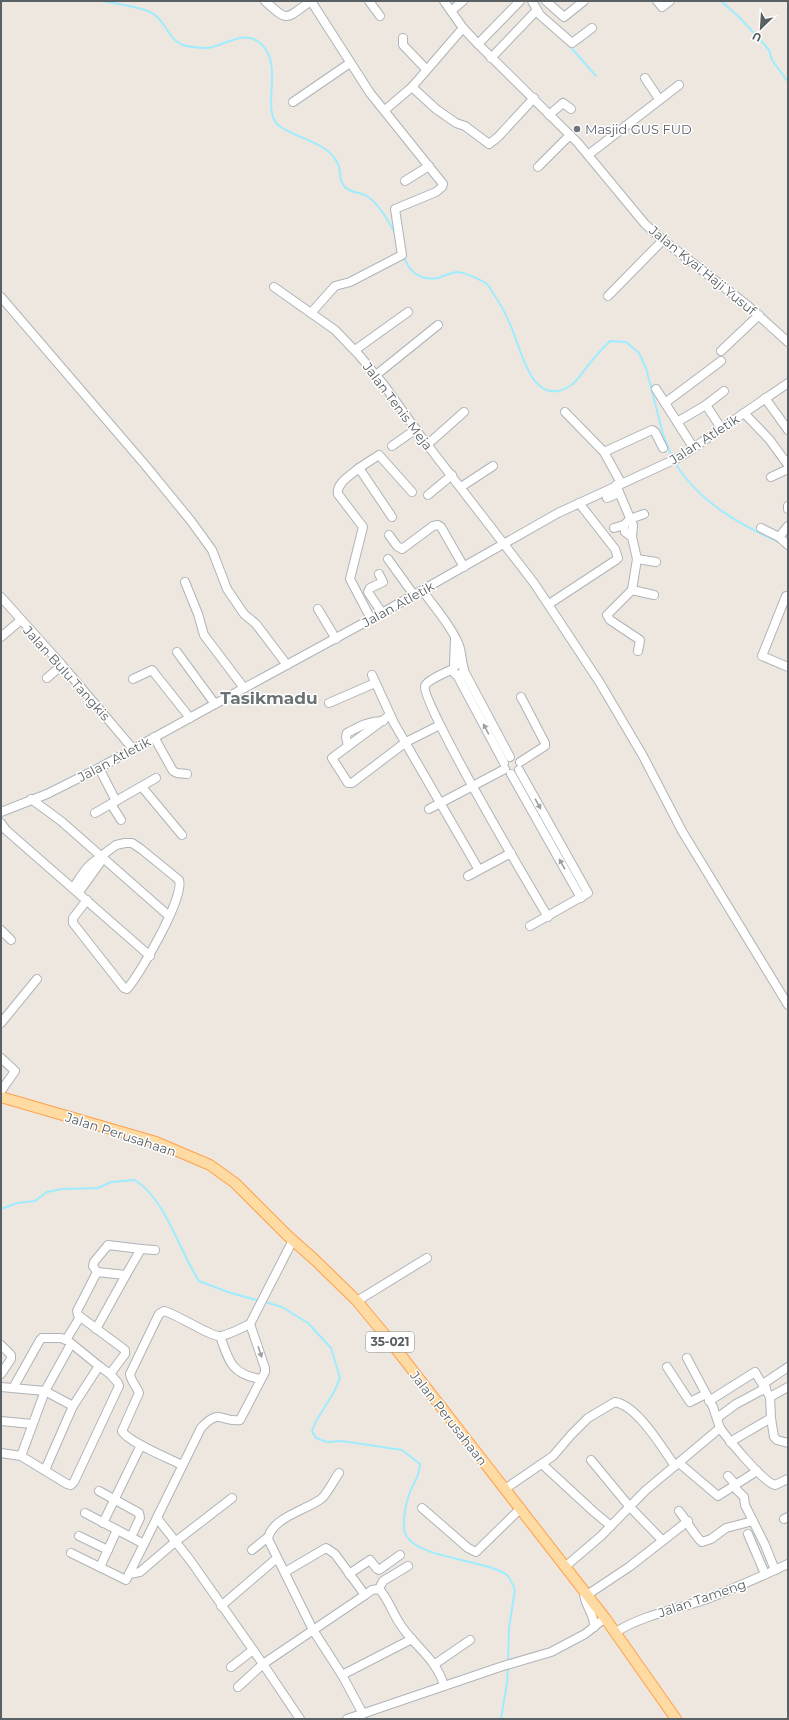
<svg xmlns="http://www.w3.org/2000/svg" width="789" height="1720" viewBox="0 0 789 1720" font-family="Montserrat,sans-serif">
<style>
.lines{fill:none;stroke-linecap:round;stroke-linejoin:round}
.stream{stroke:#9fecff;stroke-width:2}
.minor-casing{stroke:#aeb4b8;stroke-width:10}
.major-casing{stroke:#ffa048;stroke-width:12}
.minor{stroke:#fff;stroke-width:8}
.major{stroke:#ffdba4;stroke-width:10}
.oneway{fill:#9ba0a1}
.worship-dot{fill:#6b7280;stroke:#fff;stroke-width:1.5}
.labels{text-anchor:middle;stroke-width:3;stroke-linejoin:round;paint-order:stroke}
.shield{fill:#fff;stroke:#8b9092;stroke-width:1}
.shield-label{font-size:12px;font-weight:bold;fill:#596063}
.worship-label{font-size:13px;fill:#5b616d;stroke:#fff;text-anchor:start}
.street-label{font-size:13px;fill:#596063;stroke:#fff}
.district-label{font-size:17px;font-weight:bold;fill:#6a7275;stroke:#fff}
</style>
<rect width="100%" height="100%" fill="#eee7e0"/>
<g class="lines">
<g class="stream">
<path d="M102,1c11,2 41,6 50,12 15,8 15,28 34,33 6,1 15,2 21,2 17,-2 36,-18 52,-6 27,22 1,65 19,83 11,10 38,15 51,27 4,3 9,11 10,15 2,8 0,14 6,20 5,6 15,5 22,9 13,9 22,26 29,39"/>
<polyline points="721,1 740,18 763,43 769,50 772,60 788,82"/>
<polyline points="568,44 596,76"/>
<path d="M404,256c4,16 17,25 34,22 6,-2 14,-6 20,-6 9,1 18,6 26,10 4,2 7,7 9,11 9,13 16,27 21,41 9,23 20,74 56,52 9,-6 13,-15 20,-23 6,-8 13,-15 20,-22l16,1 13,11 7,15 17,66 10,25"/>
<path d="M675,463c24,39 65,62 106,80"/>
<polyline points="788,560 788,572"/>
<path d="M1,1209l16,-6 18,-2 12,-9 15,-3 36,-1 13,-6 24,-2c32,21 43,69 64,101l29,11 32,9"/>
<path d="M265,1302l17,5 26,16 23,25 9,30 -6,14 -18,29 -4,10 4,7 11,4 15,-1 60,9 18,14c0,12 -6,18 -10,28 -4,10 -7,26 -6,36 2,32 84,30 104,48 3,4 5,9 7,14l-6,38 -1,34"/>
<polyline points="501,1719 507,1683 508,1667"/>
</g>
<defs>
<g id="minor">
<path d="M265,1c24,22 20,18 46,0"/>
<polyline points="311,1 370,93 443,184 442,187 436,192 395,209 402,255 350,282 335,286 311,313"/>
<polyline points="369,1 380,16"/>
<polyline points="444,1 463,28 478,44 578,143 645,224 663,240 747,305 788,342"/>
<polyline points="532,1 540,15 572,43 592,28"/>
<polyline points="546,1 564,17 584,1"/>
<polyline points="657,1 662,7 670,1"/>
<polyline points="451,11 463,1"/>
<polyline points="403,38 403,45 426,69"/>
<polyline points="478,44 520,1"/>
<polyline points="491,58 537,10"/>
<polyline points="645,78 659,99"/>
<polyline points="412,87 436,109 456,123 465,126 489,144 498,137 534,98"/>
<polyline points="293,102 350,63"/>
<polyline points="385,110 412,87 463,28"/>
<polyline points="549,115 563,103 571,109"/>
<polyline points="588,155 679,85"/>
<polyline points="538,167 570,135"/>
<polyline points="405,181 429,166"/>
<polyline points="274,287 335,330 359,355 384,385 419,434 534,583 600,683 643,756 682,831 788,1005"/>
<polyline points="608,296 663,240"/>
<polyline points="1,297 146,466 191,521 212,550 227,589 244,614 256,624 287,665"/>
<polyline points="355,350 408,312"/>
<polyline points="721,351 759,315"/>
<polyline points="376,375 438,325"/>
<polyline points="656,389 693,447"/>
<polyline points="765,398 788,430"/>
<polyline points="665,403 721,361"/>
<polyline points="706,405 724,391"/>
<polyline points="565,412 604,452 621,483"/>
<polyline points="744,413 769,439 788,465"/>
<polyline points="677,422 706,405 721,428"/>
<polyline points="428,444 464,412"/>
<polyline points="392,446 416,429"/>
<polyline points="604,452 652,430 655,432 663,448"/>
<polyline points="359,468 379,455 412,492"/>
<polyline points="771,477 788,469"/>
<polyline points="616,485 633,525 632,537 637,559 632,590 607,615 610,620 640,640 638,651"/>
<polyline points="461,487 493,466"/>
<polyline points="428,495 452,475"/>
<polyline points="607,498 619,493"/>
<polyline points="788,506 788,509"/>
<polyline points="788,526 779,537 788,545"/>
<polyline points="614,528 624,525"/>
<polyline points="761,528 779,537"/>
<polyline points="389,535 397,546 402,549 433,526 438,525 441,527 464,567"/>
<polyline points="632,537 625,532 624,525 630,519 644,514"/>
<polyline points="388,559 414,595"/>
<polyline points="637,559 656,562"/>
<polyline points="379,574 383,582 370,588 368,592 382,613"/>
<polyline points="185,582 198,614 204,635 244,688"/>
<polyline points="632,590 654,595"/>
<path d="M423,591c11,16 27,33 35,52 4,8 3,18 6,26l-3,6 -6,-1 -2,-3 1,-5 4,-2 4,1"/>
<polyline points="788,596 786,596 762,656 788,667"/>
<polyline points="1,597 62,665 133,749"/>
<polyline points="549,604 616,560 618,558 615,549 579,503"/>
<polyline points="318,609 336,639"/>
<path d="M371,619l-21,-40 13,-52 -25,-33c-2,-11 13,-19 21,-26l33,49"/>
<polyline points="1,637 21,620"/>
<polyline points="177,652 215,704"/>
<polyline points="454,666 455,639"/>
<path d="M453,669c-6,3 -26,11 -28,17 -5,15 107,204 123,231"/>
<polyline points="464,671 510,757"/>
<polyline points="372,675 394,723 479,870"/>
<polyline points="457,675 504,763"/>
<polyline points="47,678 62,665"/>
<polyline points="133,679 152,670 190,718"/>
<polyline points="329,703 375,683"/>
<polyline points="390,715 332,758 348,783 352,783 406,742 440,725"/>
<polyline points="154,737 173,771 177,773 187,774"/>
<path d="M348,746l-2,-9 1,-4c12,-6 21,-12 36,-12"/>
<polyline points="520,762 545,746 545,743 521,697"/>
<polyline points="99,768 116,801"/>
<polyline points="519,770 588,893 530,926"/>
<polyline points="511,774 581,898"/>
<polyline points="142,787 182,835"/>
<polyline points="31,799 61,821 169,916"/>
<polyline points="111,804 121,820"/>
<polyline points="429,809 505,769"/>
<polyline points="1,812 47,794 99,768 215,704 382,613 558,513 680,457 788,383"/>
<polyline points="95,813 156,778"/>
<polyline points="1,823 6,830 150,956"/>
<polyline points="468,876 511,853"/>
<path d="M73,888c7,-10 16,-27 29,-31"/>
<path d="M79,892l21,-29 4,-9 12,-9 9,-2h7l9,6 38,31c6,17 -39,94 -52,109l-3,-1 -51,-65v-5l14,-18"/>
<polyline points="1,930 11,940"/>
<polyline points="1,1023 37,979"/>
<polyline points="1,1058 15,1071 1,1091"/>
<polyline points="97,1272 93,1266 94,1262 108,1245 141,1249"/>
<polyline points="357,1301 427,1258"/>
<polyline points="96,1329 126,1275"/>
<path d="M220,1336c9,25 11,38 40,43"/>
<polyline points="67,1340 99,1366"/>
<polyline points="1,1345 11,1355 11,1359 1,1374"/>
<polyline points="687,1358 713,1407 720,1428"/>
<polyline points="667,1367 690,1402 706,1394"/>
<polyline points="763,1384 788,1367"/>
<polyline points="1,1387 45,1391 73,1406"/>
<polyline points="13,1388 40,1340 42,1338 61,1338 66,1340 80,1317"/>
<polyline points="770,1397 788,1387"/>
<polyline points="709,1401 755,1372 770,1397 771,1418 774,1437 777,1440 788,1443"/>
<polyline points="717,1418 736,1404 766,1388"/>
<polyline points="1,1421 32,1424"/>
<polyline points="730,1442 771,1418"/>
<polyline points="1,1453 21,1456 67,1484 71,1485 74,1482 119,1386 118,1383 110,1374 125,1354 125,1350 78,1315 77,1311 97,1272 126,1275 141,1249 155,1250"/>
<polyline points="21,1456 45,1391 71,1344"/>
<polyline points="591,1460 629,1506 662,1540"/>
<polyline points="679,1463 718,1496 757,1471"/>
<polyline points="542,1464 594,1512 611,1526"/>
<path d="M182,1465c-14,-7 -54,-23 -60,-34l17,-38c-2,-7 -8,-11 -9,-19l29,-60 5,-3c13,3 48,27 57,25 10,-2 20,-8 29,-12l43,-84"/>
<polyline points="45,1470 73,1406 99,1366 110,1374"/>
<path d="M339,1473c-6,8 -11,20 -18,26 -15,11 -50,19 -53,40l45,91 29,45 21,39"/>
<polyline points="728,1476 736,1485"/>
<polyline points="733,1486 744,1497 745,1505 765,1545 775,1570"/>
<path d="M505,1489l48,-33 18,-21 17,-17 27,-16c23,4 47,46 60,64"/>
<polyline points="99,1491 139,1513 140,1518 131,1537"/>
<polyline points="422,1508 468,1548 476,1552 521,1508"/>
<path d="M679,1511c6,7 17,27 23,31l9,-3 15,-11 27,-7"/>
<path d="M85,1513l59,31 57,-116c19,-21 21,-5 39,-8l25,-48v-4l-15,-44"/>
<polyline points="157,1518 190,1560 263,1664 300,1719"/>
<polyline points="784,1519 788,1517"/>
<polyline points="103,1523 141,1445"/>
<polyline points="748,1534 765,1574"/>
<polyline points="79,1536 108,1550"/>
<polyline points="252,1550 268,1537"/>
<polyline points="71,1553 126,1580 144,1544"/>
<path d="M566,1566l35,-30 45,-46 74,-62c8,11 43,54 55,57l13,-6"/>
<polyline points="100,1567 117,1530"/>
<polyline points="285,1572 326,1548 335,1554 365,1595"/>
<polyline points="129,1574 140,1572 175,1542 232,1498"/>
<polyline points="349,1574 370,1560 377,1569 379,1570 400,1555"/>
<polyline points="379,1589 383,1581 408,1566"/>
<path d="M584,1591c-1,14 11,22 10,36"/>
<polyline points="587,1595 629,1567 688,1521"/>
<polyline points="221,1606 277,1558"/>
<path d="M616,1632c27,-17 58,-22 88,-32 29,-11 56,-23 84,-36"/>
<polyline points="435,1664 470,1640"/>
<polyline points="231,1667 253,1650"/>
<polyline points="342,1675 412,1639"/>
<path d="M238,1687l25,-23 102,-69 7,-5 7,-1c9,9 13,23 21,35 14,22 37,35 44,62"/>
<polyline points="347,1719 503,1666 551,1652 585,1634 605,1618"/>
</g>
<polyline id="major" points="1,1097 156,1142 210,1165 235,1183 288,1236 315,1260 357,1301 386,1336 605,1618 676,1719"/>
</defs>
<use href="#minor" class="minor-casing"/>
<use href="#major" class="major-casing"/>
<use href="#minor" class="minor"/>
<use href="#major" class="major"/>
</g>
<defs><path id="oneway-solid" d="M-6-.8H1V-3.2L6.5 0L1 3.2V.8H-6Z"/></defs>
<g class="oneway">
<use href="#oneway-solid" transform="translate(486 729) rotate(-118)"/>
<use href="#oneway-solid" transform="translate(538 804) rotate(61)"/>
<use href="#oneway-solid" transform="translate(562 864) rotate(-119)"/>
<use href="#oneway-solid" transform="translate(260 1352) rotate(71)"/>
</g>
<circle class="worship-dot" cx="577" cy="129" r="4"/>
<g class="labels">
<rect class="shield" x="366" y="1332" width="48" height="20" rx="3"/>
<g class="shield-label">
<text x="390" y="1346">35-021</text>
</g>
<g class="worship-label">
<text x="585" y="134">Masjid GUS FUD</text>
</g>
<g class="street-label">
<text transform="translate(703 270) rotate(39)" y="5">Jalan Kyai Haji Yusuf</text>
<text transform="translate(398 406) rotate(53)" y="5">Jalan Tenis Meja</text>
<text transform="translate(704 439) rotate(-33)" y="5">Jalan Atletik</text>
<text transform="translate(398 604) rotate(-29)" y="5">Jalan Atletik</text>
<text transform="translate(67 673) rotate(48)" y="5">Jalan Bulu Tangkis</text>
<text transform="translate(114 759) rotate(-28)" y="5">Jalan Atletik</text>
<text transform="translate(121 1134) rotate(18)" y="5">Jalan Perusahaan</text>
<text transform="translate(449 1418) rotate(52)" y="5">Jalan Perusahaan</text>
<text transform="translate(702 1598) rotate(-19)" y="5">Jalan Tameng</text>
</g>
<g class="district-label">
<text x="269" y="704">Tasikmadu</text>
</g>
</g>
<rect width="789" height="1720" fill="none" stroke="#596063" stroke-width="4"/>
<g transform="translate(761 28) rotate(205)" stroke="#ffffff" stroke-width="3" paint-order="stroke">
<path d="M0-3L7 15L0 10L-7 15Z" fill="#596063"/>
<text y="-6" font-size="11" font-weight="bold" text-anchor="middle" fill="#596063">U</text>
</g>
</svg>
